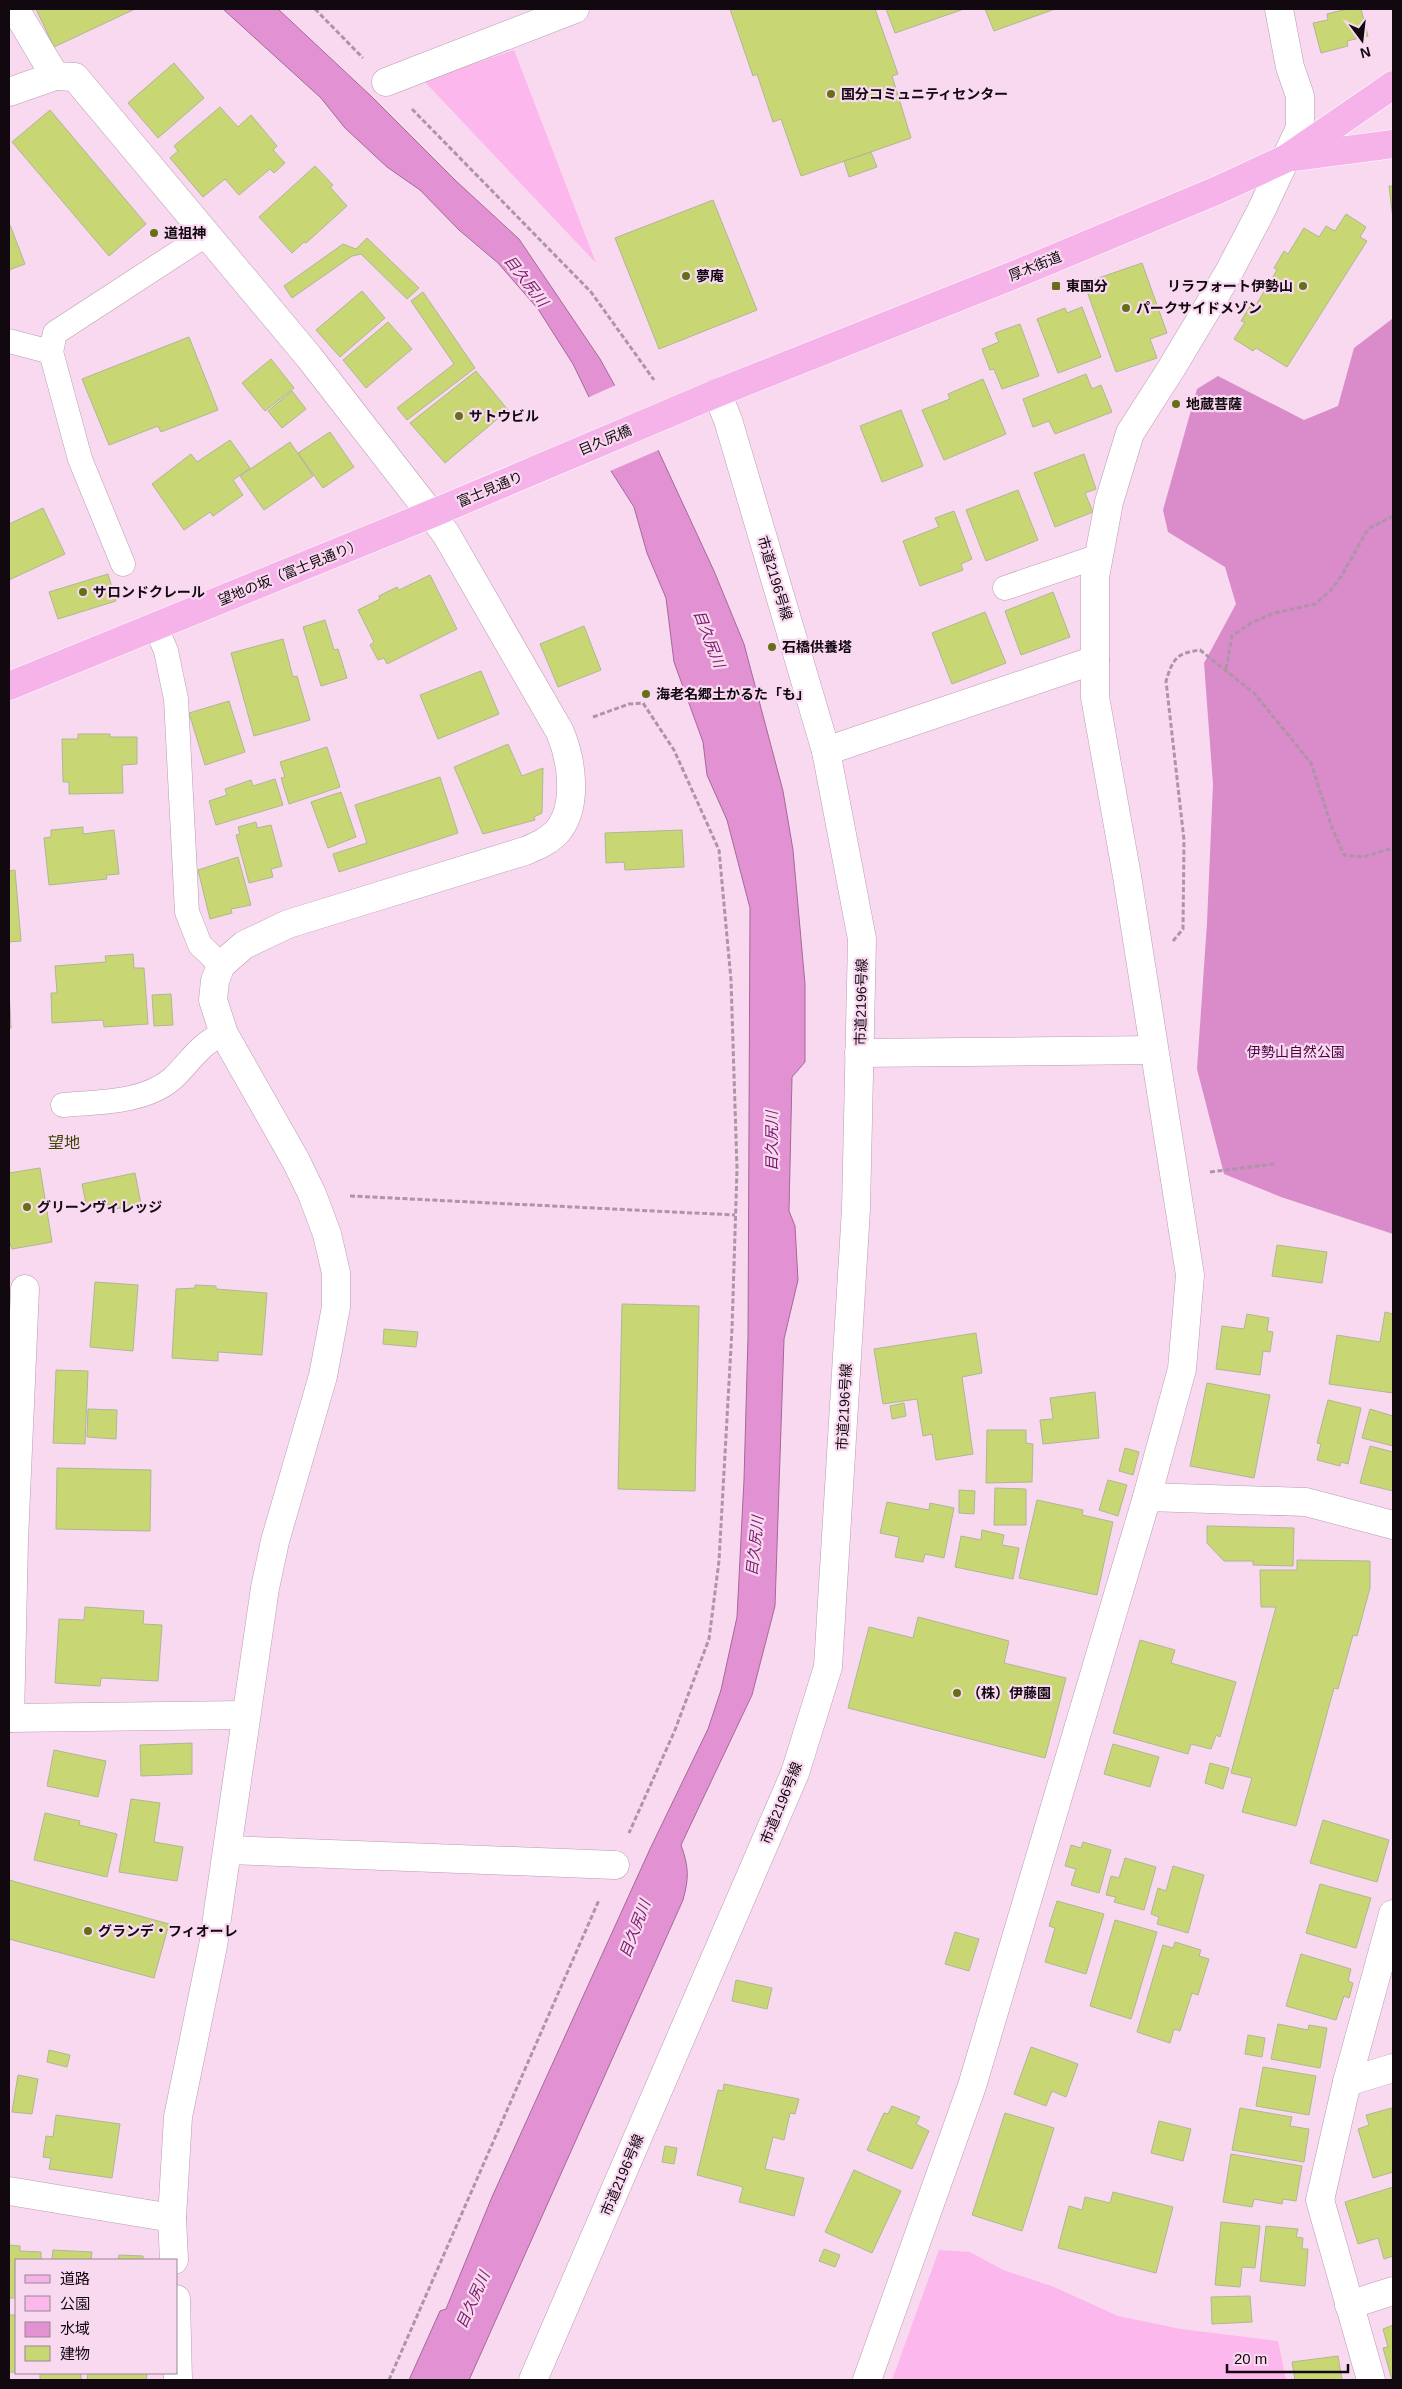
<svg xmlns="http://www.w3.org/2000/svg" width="1402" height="2389" viewBox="0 0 1402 2389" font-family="Arial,'Noto Sans JP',sans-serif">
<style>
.green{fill:#fcb7ed}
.forest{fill:#da8bca}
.water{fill:#e292d2;stroke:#a46998}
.pier{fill:#f8d9f0}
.building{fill:#c8d774;stroke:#b0b695}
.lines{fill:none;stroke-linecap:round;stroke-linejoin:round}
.service-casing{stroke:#b99cb2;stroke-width:25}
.minor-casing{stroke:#b99cb2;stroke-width:29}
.tertiary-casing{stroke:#b99cb2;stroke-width:29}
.primary-casing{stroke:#fff;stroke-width:29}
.path{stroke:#ad95a7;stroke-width:3;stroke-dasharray:5 2.5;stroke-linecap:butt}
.service{stroke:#fff;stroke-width:24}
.minor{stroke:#fff;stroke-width:28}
.tertiary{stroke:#fff;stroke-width:28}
.primary{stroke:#f6b3e9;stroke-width:28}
.poi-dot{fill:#656f18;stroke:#f8d9f0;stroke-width:2}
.labels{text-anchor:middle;stroke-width:4.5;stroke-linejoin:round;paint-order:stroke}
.poi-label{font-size:14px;font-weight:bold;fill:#120810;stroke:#f8d9f0;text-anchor:start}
.street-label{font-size:14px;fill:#120810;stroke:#f8d9f0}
.park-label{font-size:14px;fill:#4a0141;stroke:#f8d9f0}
.water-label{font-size:15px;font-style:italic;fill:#771a6a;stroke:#f8d9f0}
.quarter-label{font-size:16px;fill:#3b4102;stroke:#f8d9f0}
</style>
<rect width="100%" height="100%" fill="#f8d9f0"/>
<g class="green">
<polygon points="514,50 596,263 424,81"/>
<polygon points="939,2250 970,2252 1003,2270 1054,2287 1118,2316 1181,2329 1278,2341 1286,2380 892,2380"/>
</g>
<polygon class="forest" points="1392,319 1393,319 1393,1234 1281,1197 1224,1174 1197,1069 1207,923 1213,784 1204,663 1236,604 1225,567 1168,532 1163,510 1197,389 1218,376 1304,420 1338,406 1354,348"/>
<path class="water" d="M223,9h55l94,88 84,84 63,58 81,120 30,54 28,37 56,121 30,73 39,147 10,59 12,134v78l-13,15 -3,134 6,15 3,54 -14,59 -9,267 -23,89 -71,150c8,22 8,33 2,55l-214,480h-60l31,-69 6,-2 46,-112 158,-348 58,-120 13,-39 16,-73 7,-137 4,-143 2,-429 -23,-88 -20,-45 -4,-33 -29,-80 -8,-64 -19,-45 -13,-46 -23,-36 -22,-74 -16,-33 -35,-55 -40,-46 -39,-33 -39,-40 -33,-23 -42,-39 -24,-30z"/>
<polygon class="pier" points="616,385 632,412 661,449 608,472 587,398"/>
<g class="building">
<polygon points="36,9 135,9 54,47"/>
<polygon points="730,9 875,9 898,74 892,76 911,138 801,176 781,119 773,122 757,74 753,76"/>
<polygon points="886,9 964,9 895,33"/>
<polygon points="985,9 1055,9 994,31"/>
<polygon points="1347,9 1361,9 1368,36 1347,41 1348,46 1321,53 1313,23 1328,20 1327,14"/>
<polygon points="174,63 204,98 158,138 128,103"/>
<polygon points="220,107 238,127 251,115 277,146 273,150 285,163 274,173 270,169 239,195 225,179 203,197 170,158 178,151 174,146"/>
<polygon points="50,110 146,224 109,256 12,142"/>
<polygon points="871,152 877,167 849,177 844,161"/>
<polygon points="315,166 333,185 330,187 347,206 306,243 304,242 292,253 259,217"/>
<polygon points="1389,186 1393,186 1393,219"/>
<polygon points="713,200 757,310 659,349 615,238"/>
<polygon points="1346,214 1366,227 1360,237 1367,241 1287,367 1256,348 1253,351 1234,339 1245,322 1241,321 1252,303 1256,305 1277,270 1274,268 1284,251 1288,254 1304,228 1319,237 1326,226 1335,231"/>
<polygon points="10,225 25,264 9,270 9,226"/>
<polygon points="367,238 419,288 407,299 361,254 352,256 292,298 284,286 343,244 356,249"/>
<polygon points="1142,263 1167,333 1150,339 1157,358 1116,372 1084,283"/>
<polygon points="362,291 385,318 340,357 316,330"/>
<polygon points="423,292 475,368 407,420 397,408 454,364 411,301"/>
<polygon points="1082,307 1101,357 1058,373 1037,319 1065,308 1067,313"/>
<polygon points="388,322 412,349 366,388 343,360"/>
<polygon points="1020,324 1039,376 1002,389 994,369 990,370 982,349 999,342 995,333"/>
<polygon points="189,337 218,410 161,432 158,426 109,445 82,379"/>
<polygon points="271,359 294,388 265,411 242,383"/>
<polygon points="476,371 508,410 445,463 410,423"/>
<polygon points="1086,374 1092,389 1101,385 1112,412 1055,434 1049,421 1033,427 1023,399"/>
<polygon points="983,379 1006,434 944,460 922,410 950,399 948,394"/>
<polygon points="292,391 306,409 282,428 268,411"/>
<polygon points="901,410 923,466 882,482 860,426"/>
<polygon points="330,432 354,467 323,488 298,453"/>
<polygon points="230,440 250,468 233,480 243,495 213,516 210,512 184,530 152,484 191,454 197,462"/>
<polygon points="290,442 313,476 264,510 240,476"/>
<polygon points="1084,454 1096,489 1085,493 1093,512 1055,527 1034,473"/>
<polygon points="1018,490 1038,540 986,561 966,510"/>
<polygon points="43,508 65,554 9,580 9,524"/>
<polygon points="954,511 972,559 961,564 963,570 920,586 903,541 939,527 935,518"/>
<polygon points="108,574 116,601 58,619 49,592"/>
<polygon points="430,575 457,629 387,664 384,658 378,660 370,645 374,642 358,610 380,599 379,596 397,587 399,590"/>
<polygon points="1053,592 1070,637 1021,655 1005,611"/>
<polygon points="985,612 1006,663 952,684 932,633"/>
<polygon points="325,620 334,650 338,649 347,678 321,686 303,627"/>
<polygon points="584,626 601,670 558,687 540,644"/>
<polygon points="283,639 293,677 297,676 310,720 254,736 231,653"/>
<polygon points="481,671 499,714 438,739 420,695"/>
<polygon points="229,701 245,752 205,765 189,713"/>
<polygon points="78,734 110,734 110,737 137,737 137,764 122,765 123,793 69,794 69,782 63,782 62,739 78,739"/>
<polygon points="508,744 522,776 543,768 542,813 534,817 535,820 483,834 454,767"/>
<polygon points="327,747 340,787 289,804 281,778 285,777 280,762"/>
<polygon points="440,777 458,833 339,872 333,854 367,843 355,805"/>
<polygon points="275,779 283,805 216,825 209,801 227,795 225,789 251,780 253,786"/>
<polygon points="341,792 356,837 328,848 311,802"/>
<polygon points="256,822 257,828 271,825 282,866 271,869 273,877 249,883 236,835 240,834 238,827"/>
<polygon points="83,827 83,834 114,830 119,874 106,875 107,879 49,885 44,838 51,837 51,830"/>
<polygon points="682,830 684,867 625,870 624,862 606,863 605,833"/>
<polygon points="238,857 251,905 231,909 232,913 210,919 198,870"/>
<polygon points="15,870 21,941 9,942 9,871"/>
<polygon points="133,954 134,968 144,968 148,1024 104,1027 103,1020 52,1023 51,993 57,993 55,966 106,962 105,956"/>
<polygon points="9,989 11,1028 9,1028"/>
<polygon points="171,994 173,1025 154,1026 152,995"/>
<polygon points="40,1168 52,1242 12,1249 9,1241 9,1173"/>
<polygon points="135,1173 141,1204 110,1210 109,1204 87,1209 82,1184"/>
<polygon points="1277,1245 1327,1252 1322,1283 1272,1276"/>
<polygon points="95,1282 138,1285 133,1351 90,1347"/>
<polygon points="195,1285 216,1286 216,1289 267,1293 262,1355 218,1352 218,1361 172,1358 176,1289 195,1288"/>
<polygon points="622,1304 699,1306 695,1491 618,1489"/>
<polygon points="1385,1312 1393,1314 1393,1393 1329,1384 1337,1335 1380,1342"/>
<polygon points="1247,1314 1269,1318 1267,1331 1273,1332 1270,1352 1263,1351 1260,1375 1216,1369 1222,1326 1244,1329"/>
<polygon points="384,1329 418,1332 416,1347 383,1344"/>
<polygon points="976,1333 982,1373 962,1377 973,1454 936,1460 932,1434 923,1436 917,1399 883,1404 874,1349"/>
<polygon points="56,1370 88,1371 85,1444 53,1443"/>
<polygon points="1207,1383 1270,1395 1254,1478 1190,1466"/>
<polygon points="1095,1392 1099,1438 1043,1444 1040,1420 1053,1419 1050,1398"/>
<polygon points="1328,1400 1361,1408 1348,1464 1341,1462 1340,1466 1317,1460 1321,1444 1317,1443"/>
<polygon points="904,1403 906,1416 892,1419 890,1406"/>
<polygon points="88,1409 117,1410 116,1439 87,1437"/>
<polygon points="1370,1409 1393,1416 1393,1446 1362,1438"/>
<polygon points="987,1430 1026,1430 1026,1443 1033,1444 1032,1482 986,1483"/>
<polygon points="1370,1446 1393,1452 1393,1491 1360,1483"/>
<polygon points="1125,1448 1139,1452 1133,1475 1119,1471"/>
<polygon points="57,1468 151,1470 150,1531 56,1529"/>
<polygon points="1108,1480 1127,1485 1118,1516 1099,1510"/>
<polygon points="995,1488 1026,1489 1026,1525 994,1525"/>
<polygon points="959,1490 975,1491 974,1514 959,1513"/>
<polygon points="1037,1500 1083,1510 1082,1515 1113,1522 1097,1595 1019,1578"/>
<polygon points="887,1502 929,1510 930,1503 954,1508 944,1558 925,1554 923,1562 895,1557 899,1537 880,1533"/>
<polygon points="1207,1526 1294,1528 1293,1566 1253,1565 1253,1561 1224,1561 1207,1543"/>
<polygon points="982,1530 1004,1535 1002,1545 1019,1548 1013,1579 955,1567 961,1536 981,1540"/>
<polygon points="1297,1560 1370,1561 1370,1588 1357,1636 1353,1635 1338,1689 1334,1688 1296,1826 1242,1812 1252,1778 1231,1773 1276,1607 1261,1607 1260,1570 1297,1570"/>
<polygon points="85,1607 144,1611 143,1624 162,1625 158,1681 101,1678 100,1686 55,1683 59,1619 84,1620"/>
<polygon points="918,1617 1009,1641 1004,1663 1066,1678 1045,1758 848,1708 869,1627 913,1638"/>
<polygon points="1140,1640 1175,1650 1171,1663 1236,1682 1220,1737 1216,1735 1211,1749 1191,1744 1188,1754 1113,1733"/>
<polygon points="192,1743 192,1774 141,1776 140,1745"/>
<polygon points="1113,1744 1159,1757 1150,1787 1104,1774"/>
<polygon points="54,1750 106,1761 98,1797 47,1786"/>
<polygon points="1210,1763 1229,1768 1223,1789 1205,1783"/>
<polygon points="131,1799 160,1803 154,1842 183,1847 177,1881 119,1872"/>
<polygon points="45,1813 80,1821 79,1825 117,1834 107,1877 34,1860"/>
<polygon points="1323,1820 1389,1840 1377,1882 1310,1863"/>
<polygon points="1083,1842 1111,1850 1099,1893 1071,1885 1076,1869 1065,1866 1071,1845 1081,1848"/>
<polygon points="1125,1858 1156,1867 1144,1910 1114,1902 1116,1897 1106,1895 1111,1876 1119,1878"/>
<polygon points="1173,1866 1204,1875 1188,1933 1157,1924 1159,1917 1151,1914 1158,1888 1166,1891"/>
<polygon points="9,1880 169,1924 154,1978 9,1939"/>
<polygon points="1320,1884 1371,1898 1356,1948 1306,1933"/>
<polygon points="1057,1901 1104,1914 1086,1974 1045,1962 1055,1928 1049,1926"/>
<polygon points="1115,1920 1157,1932 1131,2019 1090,2006"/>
<polygon points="955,1932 979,1939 969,1971 945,1964"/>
<polygon points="1175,1942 1201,1950 1199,1956 1209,1959 1198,1995 1192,1993 1180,2031 1174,2029 1170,2043 1137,2032 1163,1945 1173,1948"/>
<polygon points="1301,1954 1351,1969 1348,1981 1353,1983 1349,1998 1344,1996 1336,2020 1286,2006"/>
<polygon points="736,1980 772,1988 767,2009 732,2001"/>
<polygon points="1278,2024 1308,2030 1309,2025 1327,2028 1320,2068 1271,2059"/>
<polygon points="1248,2035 1265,2038 1262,2057 1245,2054"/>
<polygon points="1031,2047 1078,2064 1066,2097 1052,2091 1046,2106 1014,2094"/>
<polygon points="49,2050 70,2055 67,2067 47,2062"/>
<polygon points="1263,2067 1316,2076 1309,2115 1256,2106"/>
<polygon points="18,2075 38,2079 32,2114 12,2112"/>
<polygon points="724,2084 799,2099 795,2114 790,2113 784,2140 773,2137 765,2169 804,2178 794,2216 739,2202 743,2187 697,2175 718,2090 723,2091"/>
<polygon points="892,2106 920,2117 916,2124 929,2131 912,2169 867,2150 884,2113 888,2114"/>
<polygon points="1240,2108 1292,2117 1290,2126 1309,2129 1304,2162 1232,2150"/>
<polygon points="1392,2108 1393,2172 1373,2178 1358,2129 1369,2125 1366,2115"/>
<polygon points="1005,2113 1054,2128 1022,2231 972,2215"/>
<polygon points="56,2115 120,2124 112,2178 49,2169 51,2158 43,2157 46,2136 53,2137"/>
<polygon points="1159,2121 1191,2129 1183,2161 1151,2153"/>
<polygon points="665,2146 677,2148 674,2164 662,2162"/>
<polygon points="1231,2154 1302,2166 1296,2201 1283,2199 1282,2204 1254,2199 1252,2207 1223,2202"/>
<polygon points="854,2170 901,2191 872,2253 825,2232"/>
<polygon points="1393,2187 1393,2256 1384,2259 1378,2238 1358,2244 1345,2202"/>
<polygon points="1113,2192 1173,2207 1156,2273 1058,2248 1069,2206 1082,2210 1085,2197 1110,2203"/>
<polygon points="1221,2222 1260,2226 1255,2268 1242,2267 1240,2287 1215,2285"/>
<polygon points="1266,2226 1298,2229 1296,2237 1303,2238 1302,2249 1308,2249 1305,2286 1260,2281"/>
<polygon points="9,2245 20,2246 20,2251 41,2252 41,2260 16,2260 16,2298 9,2298"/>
<polygon points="824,2249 840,2255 835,2267 819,2261"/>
<polygon points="53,2250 92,2252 91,2260 52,2260"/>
<polygon points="119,2255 143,2256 143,2260 102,2260 118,2260"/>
<polygon points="1250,2296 1252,2322 1212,2324 1211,2297"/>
<polygon points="9,2315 16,2315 16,2373 31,2373 9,2372"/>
<polygon points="1393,2325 1393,2380 1392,2380 1383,2348 1388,2347 1383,2329"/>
<polygon points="1338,2356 1342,2380 1295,2380 1292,2362"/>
<rect x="40" y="2373" width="41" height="7"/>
<polygon points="88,2373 147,2373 146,2380 87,2380"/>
</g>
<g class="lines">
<defs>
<g id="service">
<polyline points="9,341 51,352 80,459 123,564"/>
<polyline points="51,352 55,333 207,234"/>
<polyline points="1005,588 1099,556"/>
<polyline points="156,627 166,651 176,699 187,912 200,945 221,965"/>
<path d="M63,1105c35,-3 81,-2 109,-26 18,-16 27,-36 52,-45"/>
</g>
<g id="minor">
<path d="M15,9l40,67 20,1 234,280 122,157 15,20 114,198c12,29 19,76 -4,101 -9,9 -19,13 -31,18l-237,73 -44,21 -23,20 -6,16 -2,19 11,34 72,127 16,33 15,40 9,39v34l-13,69 -48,165 -10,47 -52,358 -35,171 -6,101 2,42"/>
<polyline points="386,82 575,9"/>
<polyline points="9,92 55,76"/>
<polyline points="826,751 1095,660"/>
<polyline points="859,1053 1154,1050"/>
<polyline points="1147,1497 1306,1502 1393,1525"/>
<polyline points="9,1718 245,1715"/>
<polyline points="10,1718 14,1540 25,1289"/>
<polyline points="228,1850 615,1865"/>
<polyline points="1347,2082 1393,2068"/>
<polyline points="9,2191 172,2218"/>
<polyline points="176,2299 178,2380"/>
<polyline points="1349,2305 1393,2291"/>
<polyline points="867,2380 972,2086 1147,1497 1182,1369 1190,1275 1127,876 1095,697 1095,577 1109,502 1130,433 1171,369 1229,272 1261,211 1300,128 1300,96 1290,67 1279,9"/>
<polyline points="1371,2380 1320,2200 1347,2082 1393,1914"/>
</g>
<polyline id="tertiary" points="533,2380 795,1773 828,1667 856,1209 862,939 826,751 728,420 717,393"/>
<g id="primary">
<polyline points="1294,157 1393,144"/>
<polyline points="9,686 431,514 717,393 1019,273 1218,190 1287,158 1393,85"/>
</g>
</defs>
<use href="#service" class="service-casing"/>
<use href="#minor" class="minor-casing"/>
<use href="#tertiary" class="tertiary-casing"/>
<use href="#primary" class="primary-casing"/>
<g class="path">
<polyline points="315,9 363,58"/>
<polyline points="412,109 591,292 654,380"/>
<polyline points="1226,669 1232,636 1251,623 1274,613 1315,604 1331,590 1342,575 1368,529 1393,516"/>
<polyline points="593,717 629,704 643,703 674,750 719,850 731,980 737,1169 732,1329 719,1561 709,1639 675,1730 629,1833"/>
<path d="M1173,941l10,-12 1,-89 -18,-159c7,-22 10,-28 34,-31l54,43 57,70 20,62 13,30 19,2 30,-9"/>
<polyline points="1210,1172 1274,1164"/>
<polyline points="350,1196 735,1215"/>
<polyline points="389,2380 599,1900"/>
</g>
<use href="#service" class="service"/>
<use href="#minor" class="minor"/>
<use href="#tertiary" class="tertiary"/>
<use href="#primary" class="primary"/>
</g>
<g class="poi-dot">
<circle cx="831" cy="94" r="5"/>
<circle cx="154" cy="233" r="5"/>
<circle cx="686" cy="276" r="5"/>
<rect x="1051" y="281" width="10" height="10" rx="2.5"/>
<circle cx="1303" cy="286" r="5"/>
<circle cx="1126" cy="308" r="5"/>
<circle cx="1176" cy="404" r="5"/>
<circle cx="459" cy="416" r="5"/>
<circle cx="83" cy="592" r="5"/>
<circle cx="772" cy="647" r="5"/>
<circle cx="646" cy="694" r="5"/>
<circle cx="27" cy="1207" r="5"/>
<circle cx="957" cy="1693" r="5"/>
<circle cx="88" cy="1931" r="5"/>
</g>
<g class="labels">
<g class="poi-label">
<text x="841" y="99">国分コミュニティセンター</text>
<text x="164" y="238">道祖神</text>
<text x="696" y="281">夢庵</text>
<text x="1066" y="291">東国分</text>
<text x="1293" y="291" text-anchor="end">リラフォート伊勢山</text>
<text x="1136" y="313">パークサイドメゾン</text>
<text x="1186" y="409">地蔵菩薩</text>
<text x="469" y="421">サトウビル</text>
<text x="93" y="597">サロンドクレール</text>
<text x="782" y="652">石橋供養塔</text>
<text x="656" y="699">海老名郷土かるた「も」</text>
<text x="37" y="1212">グリーンヴィレッジ</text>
<text x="967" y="1698">（株）伊藤園</text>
<text x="98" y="1936">グランデ・フィオーレ</text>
</g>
<g class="street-label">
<text transform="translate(1035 266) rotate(-22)" y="5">厚木街道</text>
<text transform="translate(605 440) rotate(-23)" y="5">目久尻橋</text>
<text transform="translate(490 489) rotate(-23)" y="5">富士見通り</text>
<text transform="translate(290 572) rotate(-22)" y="5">望地の坂（富士見通り）</text>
<text transform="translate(775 578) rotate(73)" y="5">市道2196号線</text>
<text transform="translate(861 1002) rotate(-89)" y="5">市道2196号線</text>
<text transform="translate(844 1407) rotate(-87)" y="5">市道2196号線</text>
<text transform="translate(781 1803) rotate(-68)" y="5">市道2196号線</text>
<text transform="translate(622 2175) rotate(-67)" y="5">市道2196号線</text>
</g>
<g class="park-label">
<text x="1296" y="1057">伊勢山自然公園</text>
</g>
<g class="water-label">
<text transform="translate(526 281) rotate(52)" y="5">目久尻川</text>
<text transform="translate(709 639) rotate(69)" y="5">目久尻川</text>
<text transform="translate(772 1141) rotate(-90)" y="5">目久尻川</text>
<text transform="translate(755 1546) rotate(-84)" y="5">目久尻川</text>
<text transform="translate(635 1929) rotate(-69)" y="5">目久尻川</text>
<text transform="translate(473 2300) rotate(-66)" y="5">目久尻川</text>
</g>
<g class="quarter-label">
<text x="64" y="1148">望地</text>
</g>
</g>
<rect width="1402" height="2389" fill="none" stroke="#120810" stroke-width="20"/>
<rect x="15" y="2259" width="162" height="115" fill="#f8d9f0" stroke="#9c8596"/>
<rect x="25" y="2275" width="25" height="8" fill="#f6b3e9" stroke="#9c8596"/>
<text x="60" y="2284" font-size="15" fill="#120810">道路</text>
<rect x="25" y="2296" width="25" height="15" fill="#fcb7ed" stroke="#9c8596"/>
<text x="60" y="2309" font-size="15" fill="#120810">公園</text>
<rect x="25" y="2322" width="25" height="15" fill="#e292d2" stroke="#9c8596"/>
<text x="60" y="2334" font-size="15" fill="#120810">水域</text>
<rect x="25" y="2346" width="25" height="15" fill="#c8d774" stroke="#9c8596"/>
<text x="60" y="2359" font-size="15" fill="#120810">建物</text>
<g transform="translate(1362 40) rotate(165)" stroke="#f8d9f0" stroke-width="4" paint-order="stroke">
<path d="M0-4L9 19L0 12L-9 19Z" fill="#120810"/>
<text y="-8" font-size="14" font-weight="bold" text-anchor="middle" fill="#120810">N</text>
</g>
<path d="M1227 2364v8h121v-8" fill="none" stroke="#120810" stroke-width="2.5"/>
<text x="1234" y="2364" font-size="15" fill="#120810" stroke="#f8d9f0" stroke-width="4" paint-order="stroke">20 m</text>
</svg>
